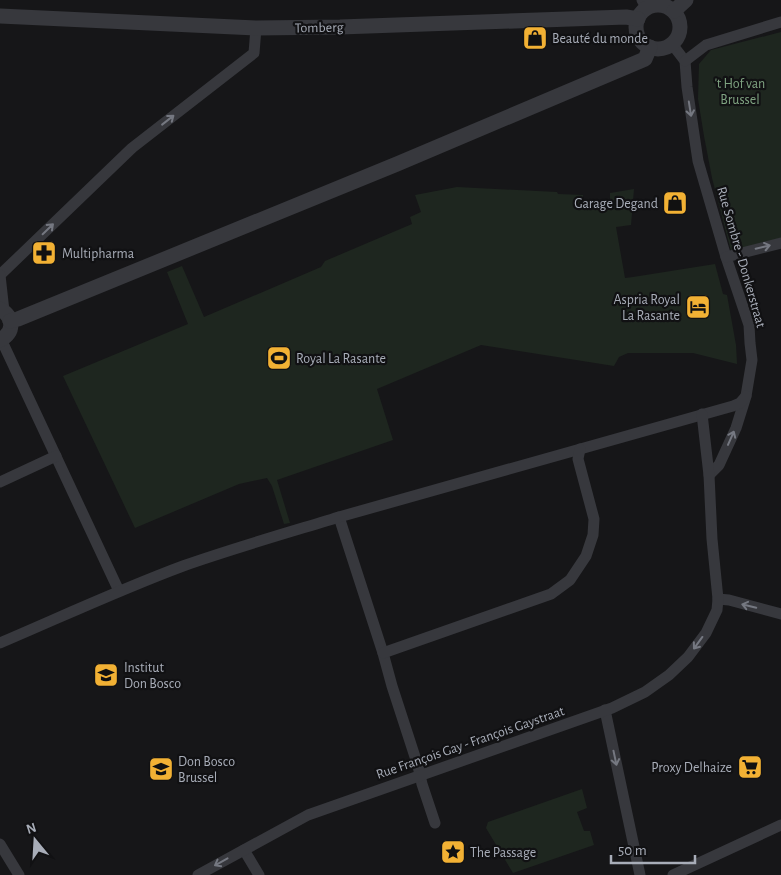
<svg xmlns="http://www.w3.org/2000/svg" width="781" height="875" viewBox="0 0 781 875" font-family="'Alegreya Sans',sans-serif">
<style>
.green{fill:#1e261f}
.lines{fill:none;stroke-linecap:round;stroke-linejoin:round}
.minor{stroke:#37383d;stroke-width:11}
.tertiary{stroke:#37383d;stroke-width:15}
.oneway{stroke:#757881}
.labels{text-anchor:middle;stroke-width:4.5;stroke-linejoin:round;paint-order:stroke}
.street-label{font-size:14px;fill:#a8adb8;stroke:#111113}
.poi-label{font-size:14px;fill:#a8adb8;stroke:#111113;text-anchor:start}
.park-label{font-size:14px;fill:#7fa381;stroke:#111113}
</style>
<rect width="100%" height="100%" fill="#161618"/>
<g class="green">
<polygon points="781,32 781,238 731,251 712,178 704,136 698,99 699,64 711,50"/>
<polygon points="457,187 557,192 558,194 583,195 583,200 610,201 610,193 634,189 631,225 616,227 625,278 633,277 715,264 723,294 727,295 736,345 737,364 693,353 628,353 619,357 614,366 481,345 377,389 393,440 277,480 290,523 284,524 272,486 267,478 239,484 135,528 63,376 188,324 167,272 182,266 204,317 321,267 325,261 412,224 410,217 421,212 415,195"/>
<polygon points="582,789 587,808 577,812 584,831 590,831 594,845 513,873 486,828 488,822"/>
</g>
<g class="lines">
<g class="minor">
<polyline points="642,0 647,8"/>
<polyline points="672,44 685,61 687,87 698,161 726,257 749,325 750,343 752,360 746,396 736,428 719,465 709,475"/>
<polyline points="685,61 706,45 781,22"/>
<polyline points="726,257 781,243"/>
<polyline points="0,275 132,148 254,53 256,28"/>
<polyline points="0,275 4,311"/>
<polyline points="1,339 119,591"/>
<polyline points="0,482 56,456"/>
<polyline points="339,517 383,653 392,686 418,766 422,784 435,823"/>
<polyline points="718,599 729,600 781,614"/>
<path d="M0,643c61,-26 121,-54 183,-77 51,-18 104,-33 156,-49l394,-111 7,-3 6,-7"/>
<polyline points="383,653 551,594 570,580 586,556 593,535 594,519 578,459 580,449"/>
<polyline points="605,710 640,875"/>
<polyline points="0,844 19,875"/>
<polyline points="244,850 259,875"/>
<polyline points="198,875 308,815 612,708 645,692 669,675 688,657 706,633 717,610 718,599 712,539 709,475 702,414"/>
<polyline points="673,875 781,825"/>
</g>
<g class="tertiary">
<circle cx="658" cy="27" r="22"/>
<polyline points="674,11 686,0"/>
<polyline points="0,16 256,28 340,27 626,17 638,19"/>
<path d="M0,309c14,8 15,23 0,31"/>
<polyline points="10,321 18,319 397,164 645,59 650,47"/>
</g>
</g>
<defs><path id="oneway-shaft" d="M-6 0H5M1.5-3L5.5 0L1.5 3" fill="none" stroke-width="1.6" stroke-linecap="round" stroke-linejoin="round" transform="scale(1.25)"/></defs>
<g class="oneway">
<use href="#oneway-shaft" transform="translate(690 109) rotate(81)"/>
<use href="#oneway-shaft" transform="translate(168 120) rotate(-38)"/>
<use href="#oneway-shaft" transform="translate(48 229) rotate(-44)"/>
<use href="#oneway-shaft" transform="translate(763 247) rotate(-13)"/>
<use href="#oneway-shaft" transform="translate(731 438) rotate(-66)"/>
<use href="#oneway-shaft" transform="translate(749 606) rotate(-166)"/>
<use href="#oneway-shaft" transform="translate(698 643) rotate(126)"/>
<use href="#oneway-shaft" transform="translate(615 758) rotate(78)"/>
<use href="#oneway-shaft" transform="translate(221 862) rotate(151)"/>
</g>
<defs>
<symbol id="shop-square" viewBox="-11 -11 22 22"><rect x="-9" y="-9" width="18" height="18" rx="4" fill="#f2b134" stroke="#111113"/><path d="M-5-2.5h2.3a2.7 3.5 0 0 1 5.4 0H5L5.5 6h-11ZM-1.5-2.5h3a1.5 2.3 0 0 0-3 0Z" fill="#111"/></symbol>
<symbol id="pharmacy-square" viewBox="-11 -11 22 22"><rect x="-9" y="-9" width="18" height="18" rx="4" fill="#f2b134" stroke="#111113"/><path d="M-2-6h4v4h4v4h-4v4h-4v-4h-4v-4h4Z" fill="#111"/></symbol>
<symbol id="hotel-square" viewBox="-11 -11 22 22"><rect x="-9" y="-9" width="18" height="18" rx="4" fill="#f2b134" stroke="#111113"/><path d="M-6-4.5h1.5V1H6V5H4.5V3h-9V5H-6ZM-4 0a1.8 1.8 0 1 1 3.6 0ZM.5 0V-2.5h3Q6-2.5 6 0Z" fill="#111"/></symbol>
<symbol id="stadium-square" viewBox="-11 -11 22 22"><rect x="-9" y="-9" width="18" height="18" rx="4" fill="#f2b134" stroke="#111113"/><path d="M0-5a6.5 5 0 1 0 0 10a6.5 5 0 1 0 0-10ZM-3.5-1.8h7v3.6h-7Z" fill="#111"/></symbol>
<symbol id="school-square" viewBox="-11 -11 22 22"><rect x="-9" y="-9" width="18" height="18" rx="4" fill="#f2b134" stroke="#111113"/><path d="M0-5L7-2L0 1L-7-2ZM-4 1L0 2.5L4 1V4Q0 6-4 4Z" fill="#111"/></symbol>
<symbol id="supermarket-square" viewBox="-11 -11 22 22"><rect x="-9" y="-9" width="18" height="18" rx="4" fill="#f2b134" stroke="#111113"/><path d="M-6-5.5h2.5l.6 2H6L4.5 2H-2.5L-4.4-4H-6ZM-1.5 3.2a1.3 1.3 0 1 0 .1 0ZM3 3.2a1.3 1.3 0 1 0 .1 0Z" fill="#111"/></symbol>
<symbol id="sight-square" viewBox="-11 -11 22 22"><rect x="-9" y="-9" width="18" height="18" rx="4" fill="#f2b134" stroke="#111113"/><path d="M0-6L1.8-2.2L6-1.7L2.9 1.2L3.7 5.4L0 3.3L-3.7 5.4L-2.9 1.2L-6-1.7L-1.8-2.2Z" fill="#111"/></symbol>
</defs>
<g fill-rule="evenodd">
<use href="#shop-square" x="521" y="24" width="28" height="28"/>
<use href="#shop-square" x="661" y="189" width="28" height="28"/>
<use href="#pharmacy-square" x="30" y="239" width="28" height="28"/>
<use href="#hotel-square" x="684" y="293" width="28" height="28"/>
<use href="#stadium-square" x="265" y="344" width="28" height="28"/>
<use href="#school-square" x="92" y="661" width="28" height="28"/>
<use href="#supermarket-square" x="736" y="753" width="28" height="28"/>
<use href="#school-square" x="147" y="755" width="28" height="28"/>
<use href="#sight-square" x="439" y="838" width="28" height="28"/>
</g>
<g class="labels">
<g class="street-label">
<text transform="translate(319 27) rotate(-1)" y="5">Tomberg</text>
<text transform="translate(742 257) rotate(74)" y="5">Rue Sombre - Donkerstraat</text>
<text transform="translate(470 742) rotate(-19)" y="5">Rue François Gay - François Gaystraat</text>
</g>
<g class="poi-label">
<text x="552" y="43">Beauté du monde</text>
<text x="658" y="208" text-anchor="end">Garage Degand</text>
<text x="62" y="258">Multipharma</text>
<text x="680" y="304" text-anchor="end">Aspria Royal<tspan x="680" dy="16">La Rasante</tspan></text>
<text x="296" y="363">Royal La Rasante</text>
<text x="124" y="672">Institut<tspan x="124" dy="16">Don Bosco</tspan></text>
<text x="178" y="766">Don Bosco<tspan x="178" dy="16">Brussel</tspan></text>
<text x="732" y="772" text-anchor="end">Proxy Delhaize</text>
<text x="470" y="857">The Passage</text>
</g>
<g class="park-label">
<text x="740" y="88">'t Hof van<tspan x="740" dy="16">Brussel</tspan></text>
</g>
</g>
<g transform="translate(35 840) rotate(342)" stroke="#111113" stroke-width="4" paint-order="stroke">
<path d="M0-4L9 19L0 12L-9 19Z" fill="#a8adb8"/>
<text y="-8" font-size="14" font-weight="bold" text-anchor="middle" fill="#a8adb8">N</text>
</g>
<path d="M611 855v8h84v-8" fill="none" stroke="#a8adb8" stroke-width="2.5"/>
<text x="618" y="855" font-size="15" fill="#a8adb8" stroke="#111113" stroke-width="4" paint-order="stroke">50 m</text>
</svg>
